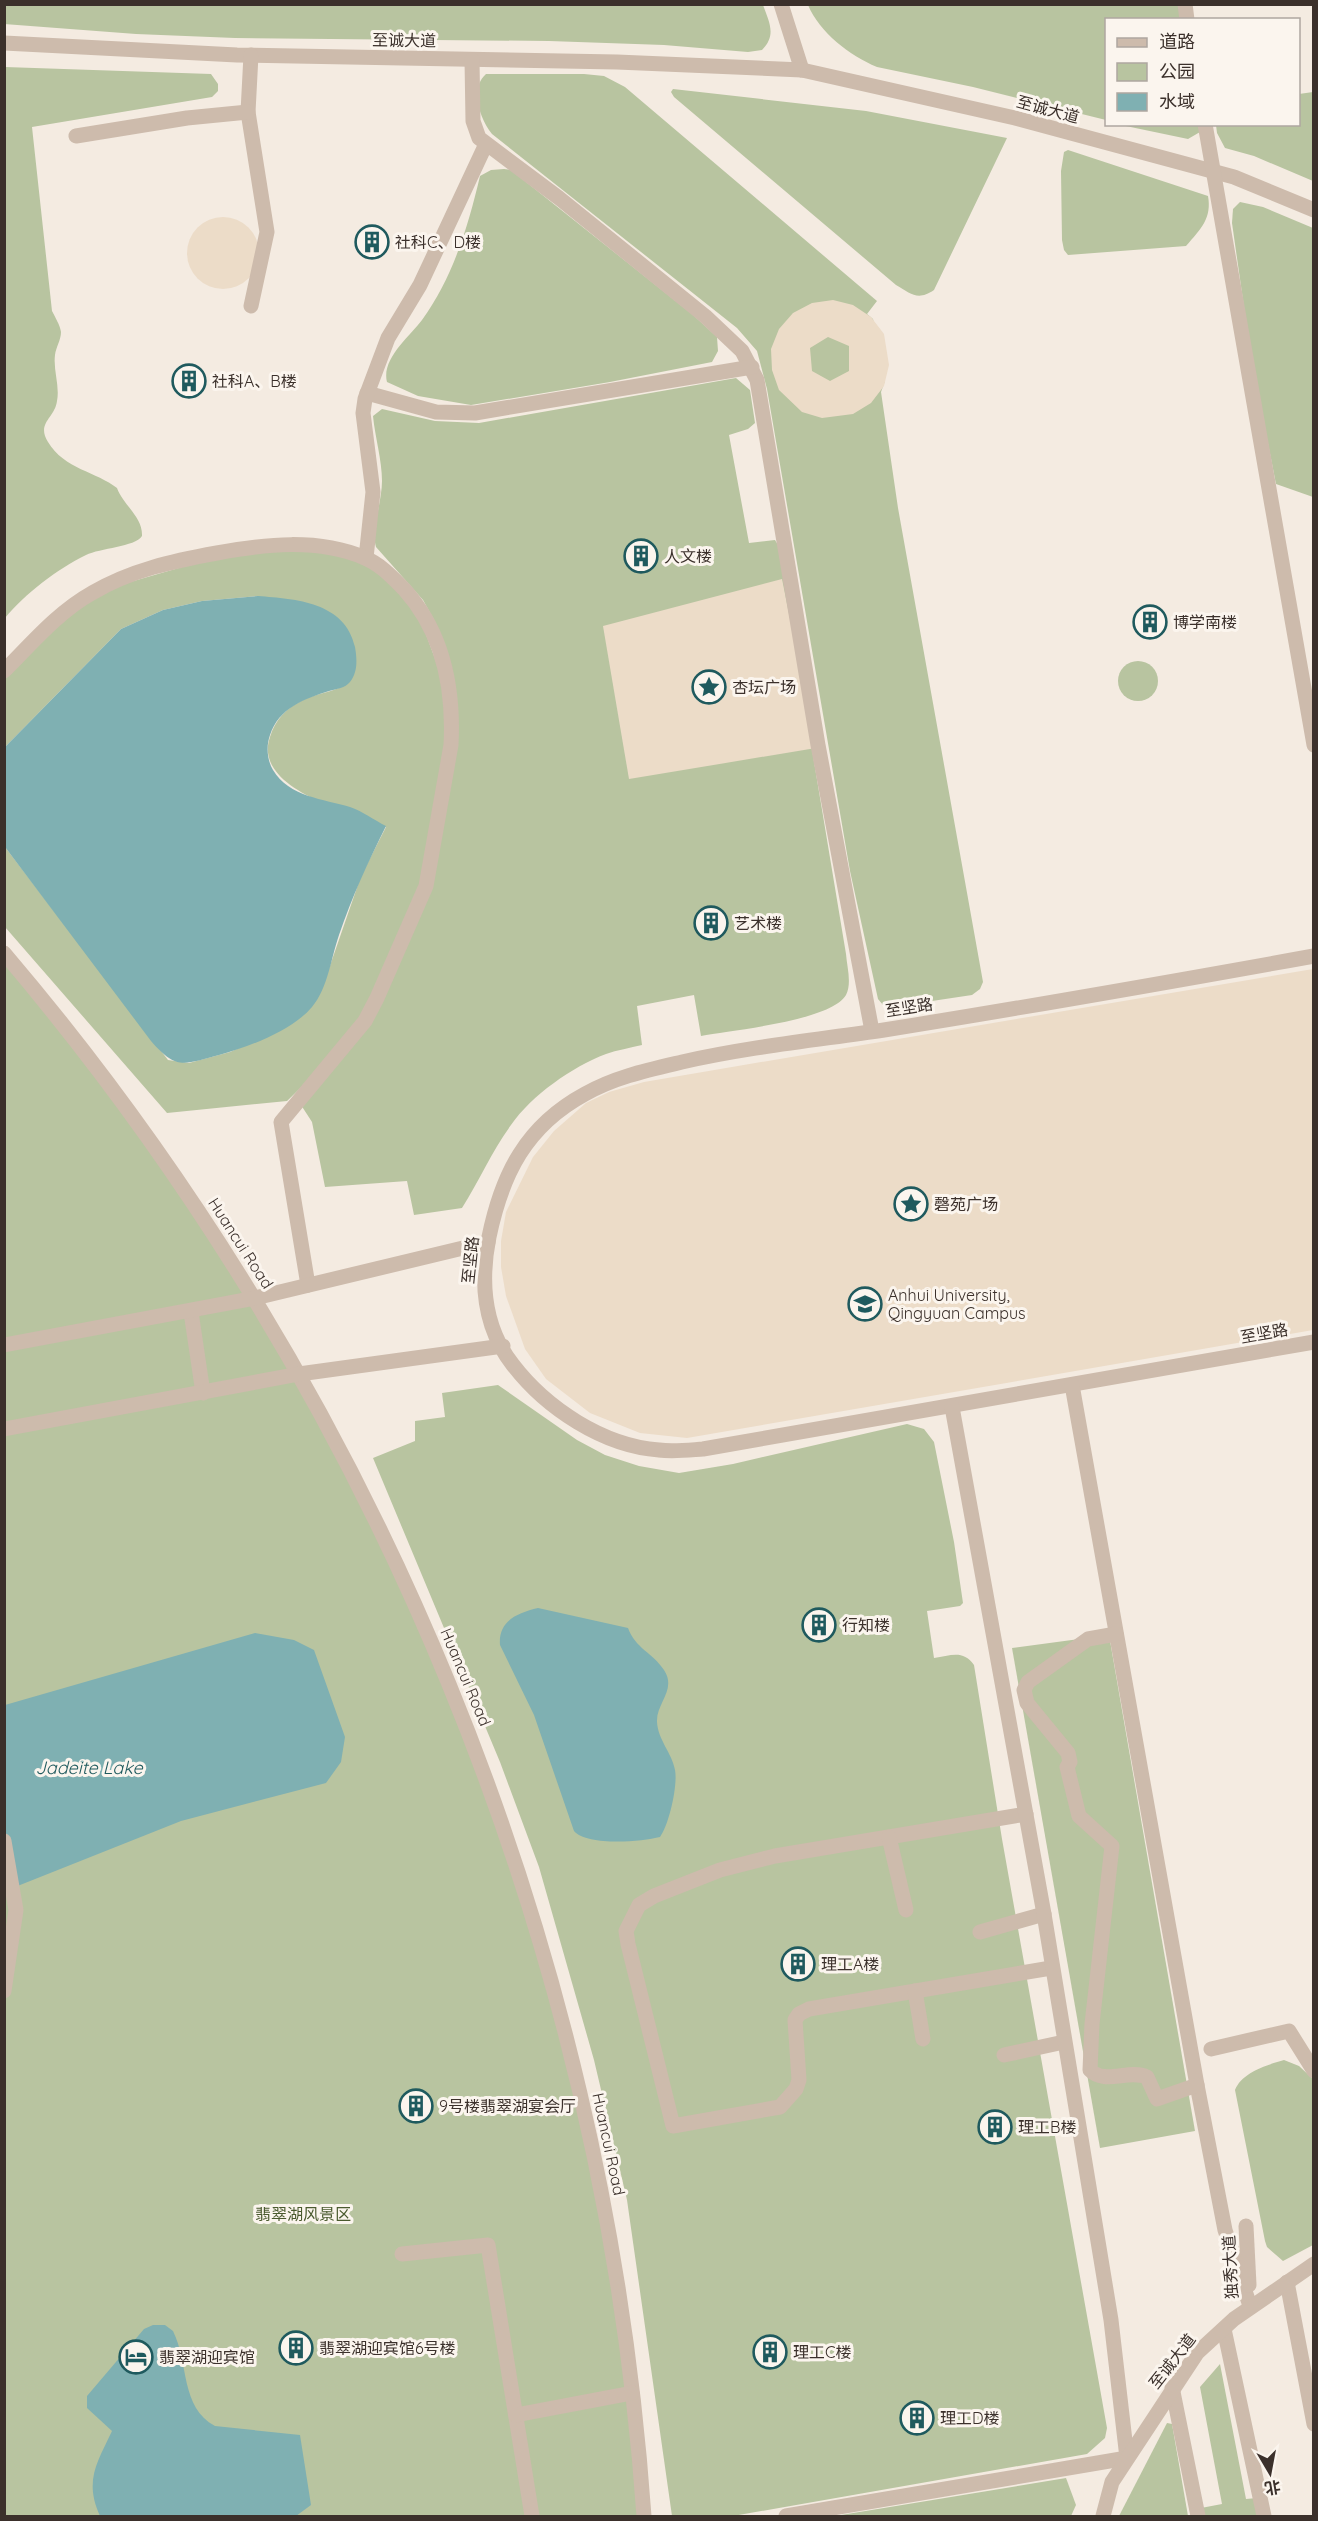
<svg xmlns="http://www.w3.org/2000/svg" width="1318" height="2521" viewBox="0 0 1318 2521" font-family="Quicksand,'Noto Sans SC',sans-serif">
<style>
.green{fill:#b8c4a0}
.plaza{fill:#ecdcc8;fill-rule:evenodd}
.water{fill:#7fb0b2}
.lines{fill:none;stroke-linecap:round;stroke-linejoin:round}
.minor{stroke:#cdbbac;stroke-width:15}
.labels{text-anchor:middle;stroke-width:6;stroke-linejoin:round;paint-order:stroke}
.street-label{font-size:16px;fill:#3b302b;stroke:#fbf5ee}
.poi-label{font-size:16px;fill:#3b302b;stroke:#fbf5ee;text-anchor:start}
.park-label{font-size:16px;fill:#4a5a2e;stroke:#fbf5ee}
.water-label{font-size:18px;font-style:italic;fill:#1f5a5e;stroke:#fbf5ee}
</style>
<rect width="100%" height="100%" fill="#f4ebe1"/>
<g class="green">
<path d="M1179,4l3,15 -76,1v100l-133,-33 -96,-20c-28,-12 -57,-34 -69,-62z"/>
<path d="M763,5c6,17 14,30 -1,45l-14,2 -84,-7 -115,-4 -314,-3 -99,-4 -132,-10 1,-20z"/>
<path d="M5,67l206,7 7,10v7l-6,6 -180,30 20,184c3,6 8,14 9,21 0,8 -5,15 -6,23 -2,15 5,31 2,46 -2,17 -21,22 -9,41 16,27 49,30 69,46 6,17 26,29 25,48 -7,11 -42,12 -56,19 -29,14 -61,39 -81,63z"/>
<path d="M486,74h98l20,2 21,11 252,214 -10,13 6,5 12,62 -4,11 17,116 85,474 -3,7 -8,6 -80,12 -9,-2 -5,-6 -28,-128 -83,-482 -10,-38 -20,-23 -245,-194c-12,-15 -23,-45 -6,-60z"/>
<path d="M673,89l193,22 141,27 -73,152c-16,11 -23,4 -38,-5l-222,-188 -3,-5z"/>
<polygon points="1313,92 1313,181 1254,156 1225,148 1217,133 1216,125 1298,124 1299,94"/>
<polygon points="1121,125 1201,125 1200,132 1188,139"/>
<path d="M1068,150l140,46c4,22 -7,33 -22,50l-118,9 -4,-5 -2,-10 -1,-69 3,-19z"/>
<path d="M504,169l7,1 181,144 25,23 1,14 -6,11 -102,20 -139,23 -53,-9 -31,-14c-6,-23 23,-46 35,-62 31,-43 46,-93 58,-144l11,-6z"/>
<polygon points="1240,202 1263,207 1313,228 1313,497 1276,484 1252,363 1232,223 1233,209"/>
<path d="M736,378l14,12 5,33 -7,6 -19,6 20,108 26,-3 3,5 68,409c1,13 6,29 0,41 -15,26 -114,35 -145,41l-7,-41 -57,11 5,39c-12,3 -25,5 -36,9 -34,13 -74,41 -95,71 -19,26 -32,56 -49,83l-48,7 -7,-34 -82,6 -13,-65 -11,-17 59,-69 69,-145 27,-152 -22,-119 -11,-20 -47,-53c-5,-17 6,-45 6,-66 0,-21 -7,-44 -9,-65l9,-7 53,12 44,2z"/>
<path d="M255,546l93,6 65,47 38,103 -25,184 -78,156 -61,59 -120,12 -162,-186v-80l163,213 21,3 41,-11 43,-19 51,-50 37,-107 25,-49c-35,-15 -134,-38 -116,-90 5,-17 16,-29 33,-37 18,-9 41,-7 51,-26l-96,-78 -56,5 -39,9 -42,19 -116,118v-76l87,-78z"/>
<circle cx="1138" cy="681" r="20"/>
<polygon points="4,953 136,1120 334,1436 501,1816 593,2150 644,2516 5,2516"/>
<path d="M498,1385l79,55 28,15 34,11 40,7 54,-9 174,-40 17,5 10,13 20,100 9,61 -3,3 -33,5 7,47c16,-2 29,-9 40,7l28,174 105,589 -2,10 -18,16 -354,62h-61l-45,-316 -33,-140 -55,-193 -39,-105 -127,-304 42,-17v-20l30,-4 -3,-24z"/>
<polygon points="1109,1635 1195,2131 1100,2148 1012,1648"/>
<path d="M1284,2060l15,6 14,13v166l-30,16 -16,-14 -2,-6 -30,-151c7,-18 32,-25 49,-30z"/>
<polygon points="1220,2364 1246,2499 1257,2498 1261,2516 1203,2516 1201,2508 1222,2504 1200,2387"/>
<polygon points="1167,2423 1172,2424 1188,2516 1119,2516"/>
<polygon points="1066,2478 1076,2505 1071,2516 835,2516"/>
</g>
<g class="plaza">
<circle cx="223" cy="253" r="36"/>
<path d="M833,300l20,5 18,12 13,17 5,31 -5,21 -13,17 -18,11 -31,4 -20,-6 -23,-22 -7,-20 -1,-21 8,-20 14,-16 19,-10zM828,337l21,9v25l-19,10 -18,-10 -2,-23z"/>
<polygon points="782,579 816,748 629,779 603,626"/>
<polygon points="1313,969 1313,1330 687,1438 640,1433 590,1413 546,1379 525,1349 506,1296 501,1267 501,1241 506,1212 533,1157 554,1131 586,1103 609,1092 644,1082 732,1067"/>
</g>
<g class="water">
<path d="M258,596c38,3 87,6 97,51 2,12 3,25 -5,35 -5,6 -13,7 -21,9 -25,8 -50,17 -59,44 -4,11 -3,25 3,35 16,27 51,29 77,37 12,4 24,13 36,19 -18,36 -34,71 -47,109 -8,23 -11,53 -27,72 -20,24 -64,40 -93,48 -35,9 -42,16 -68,-14l-146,-194v-100l116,-118 42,-19 39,-9z"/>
<path d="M538,1608l90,20c7,20 25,25 36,42 13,20 -8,33 -7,52 1,18 15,31 18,48 3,15 -6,55 -15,67 -20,5 -73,9 -86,-6l-40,-116 -34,-70c-2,-24 17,-32 38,-37z"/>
<polygon points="255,1633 294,1640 314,1650 345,1737 341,1762 326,1783 181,1821 5,1891 5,1705"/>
<path d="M153,2325h12l8,6c16,32 7,76 42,95l85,9 11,70 -15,11h-196c-16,-35 -3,-53 12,-85l-25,-23v-12l57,-67z"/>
</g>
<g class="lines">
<g class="minor">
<polyline points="781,4 802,70"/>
<polyline points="1185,4 1187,20"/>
<polyline points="4,43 237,55 617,62 802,70 1015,118 1234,177 1314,210"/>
<polyline points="251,55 248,112 267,232 251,306"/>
<polyline points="472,60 473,121 479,138 559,198 705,316 742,351 757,380 818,745 872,1031"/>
<polyline points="1205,124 1314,745"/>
<polyline points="76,136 187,118 248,112"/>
<polyline points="367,393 436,412 475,413 752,367"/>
<polyline points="366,558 373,492 363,413 365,399 388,338 420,285 486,144"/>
<path d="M4,671c28,-28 54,-59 88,-78 39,-23 81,-32 125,-40 48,-9 101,-15 148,5 15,6 27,19 39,31 39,43 50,99 47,156l-25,141 -49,112 -12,23 -84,101 27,163"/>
<path d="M4,953c373,438 600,990 640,1563"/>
<path d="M1314,956c-144,26 -286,51 -430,74 -68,10 -136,17 -202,32 -34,8 -67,15 -97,32 -59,32 -83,80 -96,143 -9,45 -5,91 24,128 33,43 90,81 146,85 14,2 30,0 44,-1l611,-107"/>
<polyline points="191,1312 203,1393"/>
<polyline points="4,1345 255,1298 488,1242"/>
<polyline points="1072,1385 1197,2085 1225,2230 1250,2306"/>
<polyline points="4,1429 299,1374 503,1346"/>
<path d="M1116,1634l-28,5 -60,43 -4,8 3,13 41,50 2,9 -3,5 12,49 33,30 -20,178 -2,46c14,15 39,-1 57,7l10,22 40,-14"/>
<polyline points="1026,1814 775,1856 720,1870 654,1896 639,1905 626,1931 628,1944 673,2126 780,2107 796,2089 799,2080 795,2020 799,2014 809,2009 1051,1968"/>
<polyline points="889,1837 906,1910"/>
<polyline points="4,1841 16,1910 4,1991"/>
<polyline points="980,1932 1044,1914"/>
<polyline points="915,1991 923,2039"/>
<polyline points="1211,2049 1289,2031 1314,2071"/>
<polyline points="1004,2055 1064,2042"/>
<polyline points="1246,2226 1249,2285"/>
<polyline points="402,2254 488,2245 532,2516"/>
<polyline points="1287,2282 1314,2424"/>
<polyline points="1224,2329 1264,2516"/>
<polyline points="1172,2387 1198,2516"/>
<polyline points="516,2415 632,2393"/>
<polyline points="786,2516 1127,2458 1111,2320 1044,1914 952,1407"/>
<polyline points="1103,2516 1112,2482 1197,2353 1234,2319 1314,2264"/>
</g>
</g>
<defs>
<symbol id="building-ring" viewBox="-11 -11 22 22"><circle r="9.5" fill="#fbf5ee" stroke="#1f5a5e" stroke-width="1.5"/><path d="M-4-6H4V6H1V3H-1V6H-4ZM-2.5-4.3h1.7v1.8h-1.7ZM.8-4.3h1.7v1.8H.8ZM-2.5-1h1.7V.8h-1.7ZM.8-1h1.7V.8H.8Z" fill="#1f5a5e"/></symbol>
<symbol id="sight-ring" viewBox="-11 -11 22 22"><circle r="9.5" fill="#fbf5ee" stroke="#1f5a5e" stroke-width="1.5"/><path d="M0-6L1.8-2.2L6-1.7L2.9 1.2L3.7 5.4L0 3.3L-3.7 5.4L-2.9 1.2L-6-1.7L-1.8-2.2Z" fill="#1f5a5e"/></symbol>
<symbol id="university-ring" viewBox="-11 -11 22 22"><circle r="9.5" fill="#fbf5ee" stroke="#1f5a5e" stroke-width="1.5"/><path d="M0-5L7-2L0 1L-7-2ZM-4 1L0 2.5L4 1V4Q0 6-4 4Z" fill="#1f5a5e"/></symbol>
<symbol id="hotel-ring" viewBox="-11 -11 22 22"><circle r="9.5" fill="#fbf5ee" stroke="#1f5a5e" stroke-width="1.5"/><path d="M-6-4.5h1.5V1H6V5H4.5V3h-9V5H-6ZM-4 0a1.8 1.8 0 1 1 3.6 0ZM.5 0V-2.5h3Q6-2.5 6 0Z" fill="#1f5a5e"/></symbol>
</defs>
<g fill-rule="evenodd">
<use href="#building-ring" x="353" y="223" width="38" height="38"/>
<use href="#building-ring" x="170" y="362" width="38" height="38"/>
<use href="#building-ring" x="622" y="537" width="38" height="38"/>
<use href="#building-ring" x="1131" y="603" width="38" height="38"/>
<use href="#sight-ring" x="690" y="668" width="38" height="38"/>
<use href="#building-ring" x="692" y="904" width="38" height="38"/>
<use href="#sight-ring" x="892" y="1185" width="38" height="38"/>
<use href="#university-ring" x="846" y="1285" width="38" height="38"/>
<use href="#building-ring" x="800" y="1606" width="38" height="38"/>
<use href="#building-ring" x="779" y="1945" width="38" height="38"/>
<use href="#building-ring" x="397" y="2087" width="38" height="38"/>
<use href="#building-ring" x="976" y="2108" width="38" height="38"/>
<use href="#building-ring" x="277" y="2329" width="38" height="38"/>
<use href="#building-ring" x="751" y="2333" width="38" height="38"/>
<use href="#hotel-ring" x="117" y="2338" width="38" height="38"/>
<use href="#building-ring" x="898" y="2399" width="38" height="38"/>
</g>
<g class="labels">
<g class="street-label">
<text transform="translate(404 40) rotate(1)" y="6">至诚大道</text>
<text transform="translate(1048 109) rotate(15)" y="6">至诚大道</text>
<text transform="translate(909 1007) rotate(-9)" y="6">至坚路</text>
<text transform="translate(241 1243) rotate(57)" y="6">Huancui Road</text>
<text transform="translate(470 1260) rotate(-84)" y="6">至坚路</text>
<text transform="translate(1264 1333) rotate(-10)" y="6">至坚路</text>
<text transform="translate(466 1677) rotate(67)" y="6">Huancui Road</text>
<text transform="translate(609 2144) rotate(78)" y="6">Huancui Road</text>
<text transform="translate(1230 2267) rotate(-93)" y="6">独秀大道</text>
<text transform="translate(1172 2361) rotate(-52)" y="6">至诚大道</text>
</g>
<g class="poi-label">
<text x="395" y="248">社科C、D楼</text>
<text x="212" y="387">社科A、B楼</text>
<text x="664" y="562">人文楼</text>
<text x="1173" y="628">博学南楼</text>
<text x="732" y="693">杏坛广场</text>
<text x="734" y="929">艺术楼</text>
<text x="934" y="1210">磬苑广场</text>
<text x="888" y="1301">Anhui University,<tspan x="888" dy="18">Qingyuan Campus</tspan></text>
<text x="842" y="1631">行知楼</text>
<text x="821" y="1970">理工A楼</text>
<text x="439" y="2112">9号楼翡翠湖宴会厅</text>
<text x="1018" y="2133">理工B楼</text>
<text x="319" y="2354">翡翠湖迎宾馆6号楼</text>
<text x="793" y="2358">理工C楼</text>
<text x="159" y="2363">翡翠湖迎宾馆</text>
<text x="940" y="2424">理工D楼</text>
</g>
<g class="park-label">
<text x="303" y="2220">翡翠湖风景区</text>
</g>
<g class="water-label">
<text x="89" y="1774">Jadeite Lake</text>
</g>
</g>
<rect width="1318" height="2521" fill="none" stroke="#3b302b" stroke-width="12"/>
<rect x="1105" y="18" width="195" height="108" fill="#fbf5ee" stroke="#aea6a0" stroke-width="1.5"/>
<rect x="1117" y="38" width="30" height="9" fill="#cdbbac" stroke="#aea6a0" stroke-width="1.5"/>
<text x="1159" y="48" font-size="18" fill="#3b302b">道路</text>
<rect x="1117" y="63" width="30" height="18" fill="#b8c4a0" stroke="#aea6a0" stroke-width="1.5"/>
<text x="1159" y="78" font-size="18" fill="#3b302b">公园</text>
<rect x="1117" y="93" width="30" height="18" fill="#7fb0b2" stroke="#aea6a0" stroke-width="1.5"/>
<text x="1159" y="108" font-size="18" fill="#3b302b">水域</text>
<g transform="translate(1270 2473) rotate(170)" stroke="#fbf5ee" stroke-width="4.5" paint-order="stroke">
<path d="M0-4.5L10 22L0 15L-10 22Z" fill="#3b302b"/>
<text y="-9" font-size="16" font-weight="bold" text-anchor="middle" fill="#3b302b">北</text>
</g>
</svg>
